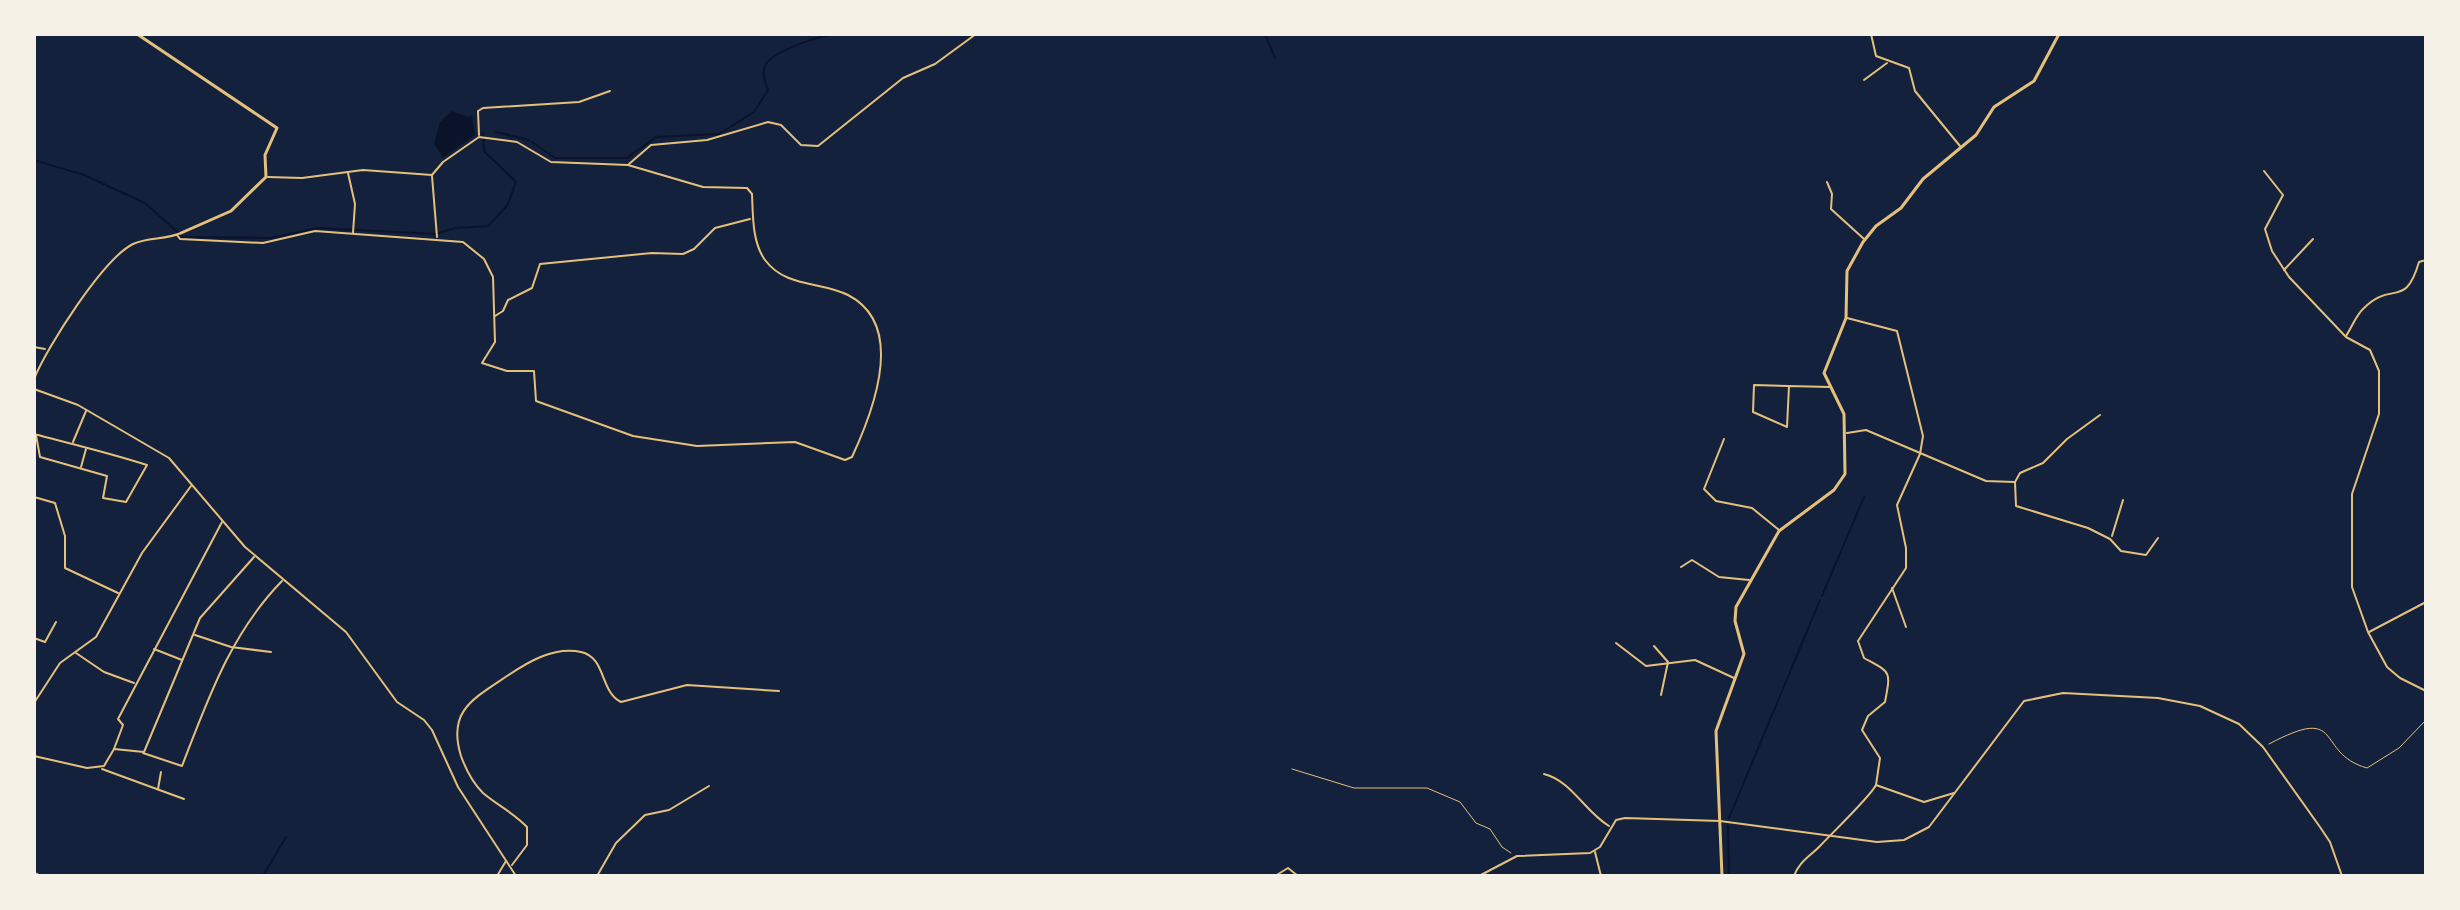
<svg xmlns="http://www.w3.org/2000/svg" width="2460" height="910" viewBox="0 0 2460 910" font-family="'Varela Round',sans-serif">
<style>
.water{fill:#0b132b}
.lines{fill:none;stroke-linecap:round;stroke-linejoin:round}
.stream{stroke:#0b132b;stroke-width:2}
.path{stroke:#e5c07b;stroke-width:1}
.minor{stroke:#e5c07b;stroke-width:2}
.tertiary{stroke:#e5c07b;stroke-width:3}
.secondary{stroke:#e5c07b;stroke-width:3}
</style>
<rect width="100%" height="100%" fill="#14213d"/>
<polygon class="water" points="451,111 468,117 472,115 475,135 443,158 434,144 440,122"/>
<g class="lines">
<g class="stream">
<polyline points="1265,34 1275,58"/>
<polyline points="496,132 529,140"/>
<path d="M532,142l23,16h72l29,-21 63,-3 35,-22 14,-22c-3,-8 -7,-19 -2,-26 9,-14 52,-27 67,-30"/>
<polyline points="34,160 84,175 145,203 183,237 271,238 317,228 435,234 456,228 488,226 507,206 516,182 484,151 483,133"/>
<polyline points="1822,596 1864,497"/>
<polyline points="1729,818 1820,600"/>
<polyline points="1728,826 1729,876"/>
<polyline points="263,876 286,837"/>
</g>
<g class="path">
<path d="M2269,744c77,-41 45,9 98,24l32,-20 27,-28"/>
<polyline points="1292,769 1354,788 1427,788 1460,802 1476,823 1490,829 1502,847 1511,853"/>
</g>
<g class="minor">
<polyline points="1871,34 1876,56 1909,68 1915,91 1960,146"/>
<polyline points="1864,80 1887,63"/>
<polyline points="479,135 478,111 483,108 579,102 610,91"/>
<polyline points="629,164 651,145 707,140 768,122 781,125 801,145 818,146 903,78 935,64 976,34"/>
<polyline points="2264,171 2283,195 2265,229 2272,251 2289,277 2346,337 2370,350 2379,371 2379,414 2352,494 2352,587 2368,632 2387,667 2400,678 2426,691"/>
<polyline points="348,173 355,204 353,233"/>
<polyline points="432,176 437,237"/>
<polyline points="1827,182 1832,194 1831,209 1864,239"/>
<path d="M177,235l3,4 83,4 52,-12 148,11 21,17 9,18 2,65 -13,21 25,8h27l2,30 97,35 64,10 98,-4 50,18 7,-3c20,-43 56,-131 -4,-162 -28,-14 -62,-7 -83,-35 -13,-18 -12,-45 -13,-66l-5,-6 -44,-1 -75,-22 -77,-3 -34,-20 -38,-5 -36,25 -11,13 -69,-5 -61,8 -34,-1"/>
<polyline points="2284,270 2313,239"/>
<polyline points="495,316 503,311 508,300 532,288 540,264 652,253 683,254 694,249 715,228 750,219"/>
<path d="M1847,318l50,13 26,105 -3,18 -23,51 9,43v20l-48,73 6,17c27,15 27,12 21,44l-17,14 -6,14 18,28 -4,27"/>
<path d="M2346,336c6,-9 10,-21 18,-28 28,-28 41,2 55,-46l7,-2"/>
<polyline points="34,347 45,349"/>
<path d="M34,379c13,-32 69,-120 99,-135 15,-7 32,-4 48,-11"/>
<polyline points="1789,386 1787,427 1753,412 1754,385 1830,387"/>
<polyline points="34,389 78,405 169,458 245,547 346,632 397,702 424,720 432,730 458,787 516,876"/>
<polyline points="2100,415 2067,439 2043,463 2020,473 2015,482 2016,506 2088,528 2110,539 2121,551 2146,555 2158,538"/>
<polyline points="1847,433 1866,430 1986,481 2014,482"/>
<path d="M34,434c38,10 76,19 113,31l-21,37 -23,-4 4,-22 -67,-19 -4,-22"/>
<polyline points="1724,439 1704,489 1716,501 1752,508 1779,530"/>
<polyline points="73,442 86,411"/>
<polyline points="81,467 86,449"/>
<polyline points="34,497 55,503 65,536 65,568 118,593"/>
<polyline points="2112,536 2123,500"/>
<polyline points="1681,567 1692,560 1719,577 1749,580"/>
<polyline points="1892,588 1906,627"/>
<polyline points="2369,632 2426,602"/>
<polyline points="195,635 231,647 271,652"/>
<polyline points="34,638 45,642 56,622"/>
<polyline points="1616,643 1646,666 1695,660 1734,678"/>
<polyline points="1654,646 1668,662 1661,695"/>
<polyline points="154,649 182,660"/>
<polyline points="76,653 104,672 134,683"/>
<polyline points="34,703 60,663 96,637 142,553 191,486"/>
<polyline points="114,749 123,725 118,719 222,522"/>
<path d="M143,753l39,13c26,-67 49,-133 100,-185"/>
<polyline points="34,756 87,768 104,766 114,749 144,752 200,618 254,557"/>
<polyline points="102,769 184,799"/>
<path d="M1544,774c28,7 41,38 65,52"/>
<polyline points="158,789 161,772"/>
<polyline points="1595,852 1601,876"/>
<path d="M512,865l15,-20v-18c-13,-14 -30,-22 -44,-34 -10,-10 -17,-23 -22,-37 -14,-45 12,-57 46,-80 21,-14 47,-30 74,-24 25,5 19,40 40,50l66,-17 92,6"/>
<polyline points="497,876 506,861"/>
<polyline points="597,876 616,843 645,815 669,810 709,786"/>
<polyline points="1275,876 1288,868 1298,876"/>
<polyline points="1479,876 1517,856 1590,853 1600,847 1616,820 1625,818 1720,821 1877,842 1904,840 1929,827 2024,701 2063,693 2158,698 2200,706 2239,724 2263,747 2320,827 2330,842 2342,876"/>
<path d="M1794,876c5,-14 15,-19 25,-29 13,-14 51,-50 57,-62l48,17 30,-9"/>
</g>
<g class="tertiary">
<polyline points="137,34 277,128 265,155 266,177 231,211 181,233"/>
<polyline points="1722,876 1716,731 1744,654 1735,621 1736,607 1779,531 1834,490 1845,474 1844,414 1824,373 1846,318 1847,271 1863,242 1876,226 1901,208 1923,179 1976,135 1994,107 2034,81 2059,34"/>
</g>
<polyline class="secondary" points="34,873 40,876"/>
</g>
<rect width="2460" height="910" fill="none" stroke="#f6f1e7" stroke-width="72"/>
</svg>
